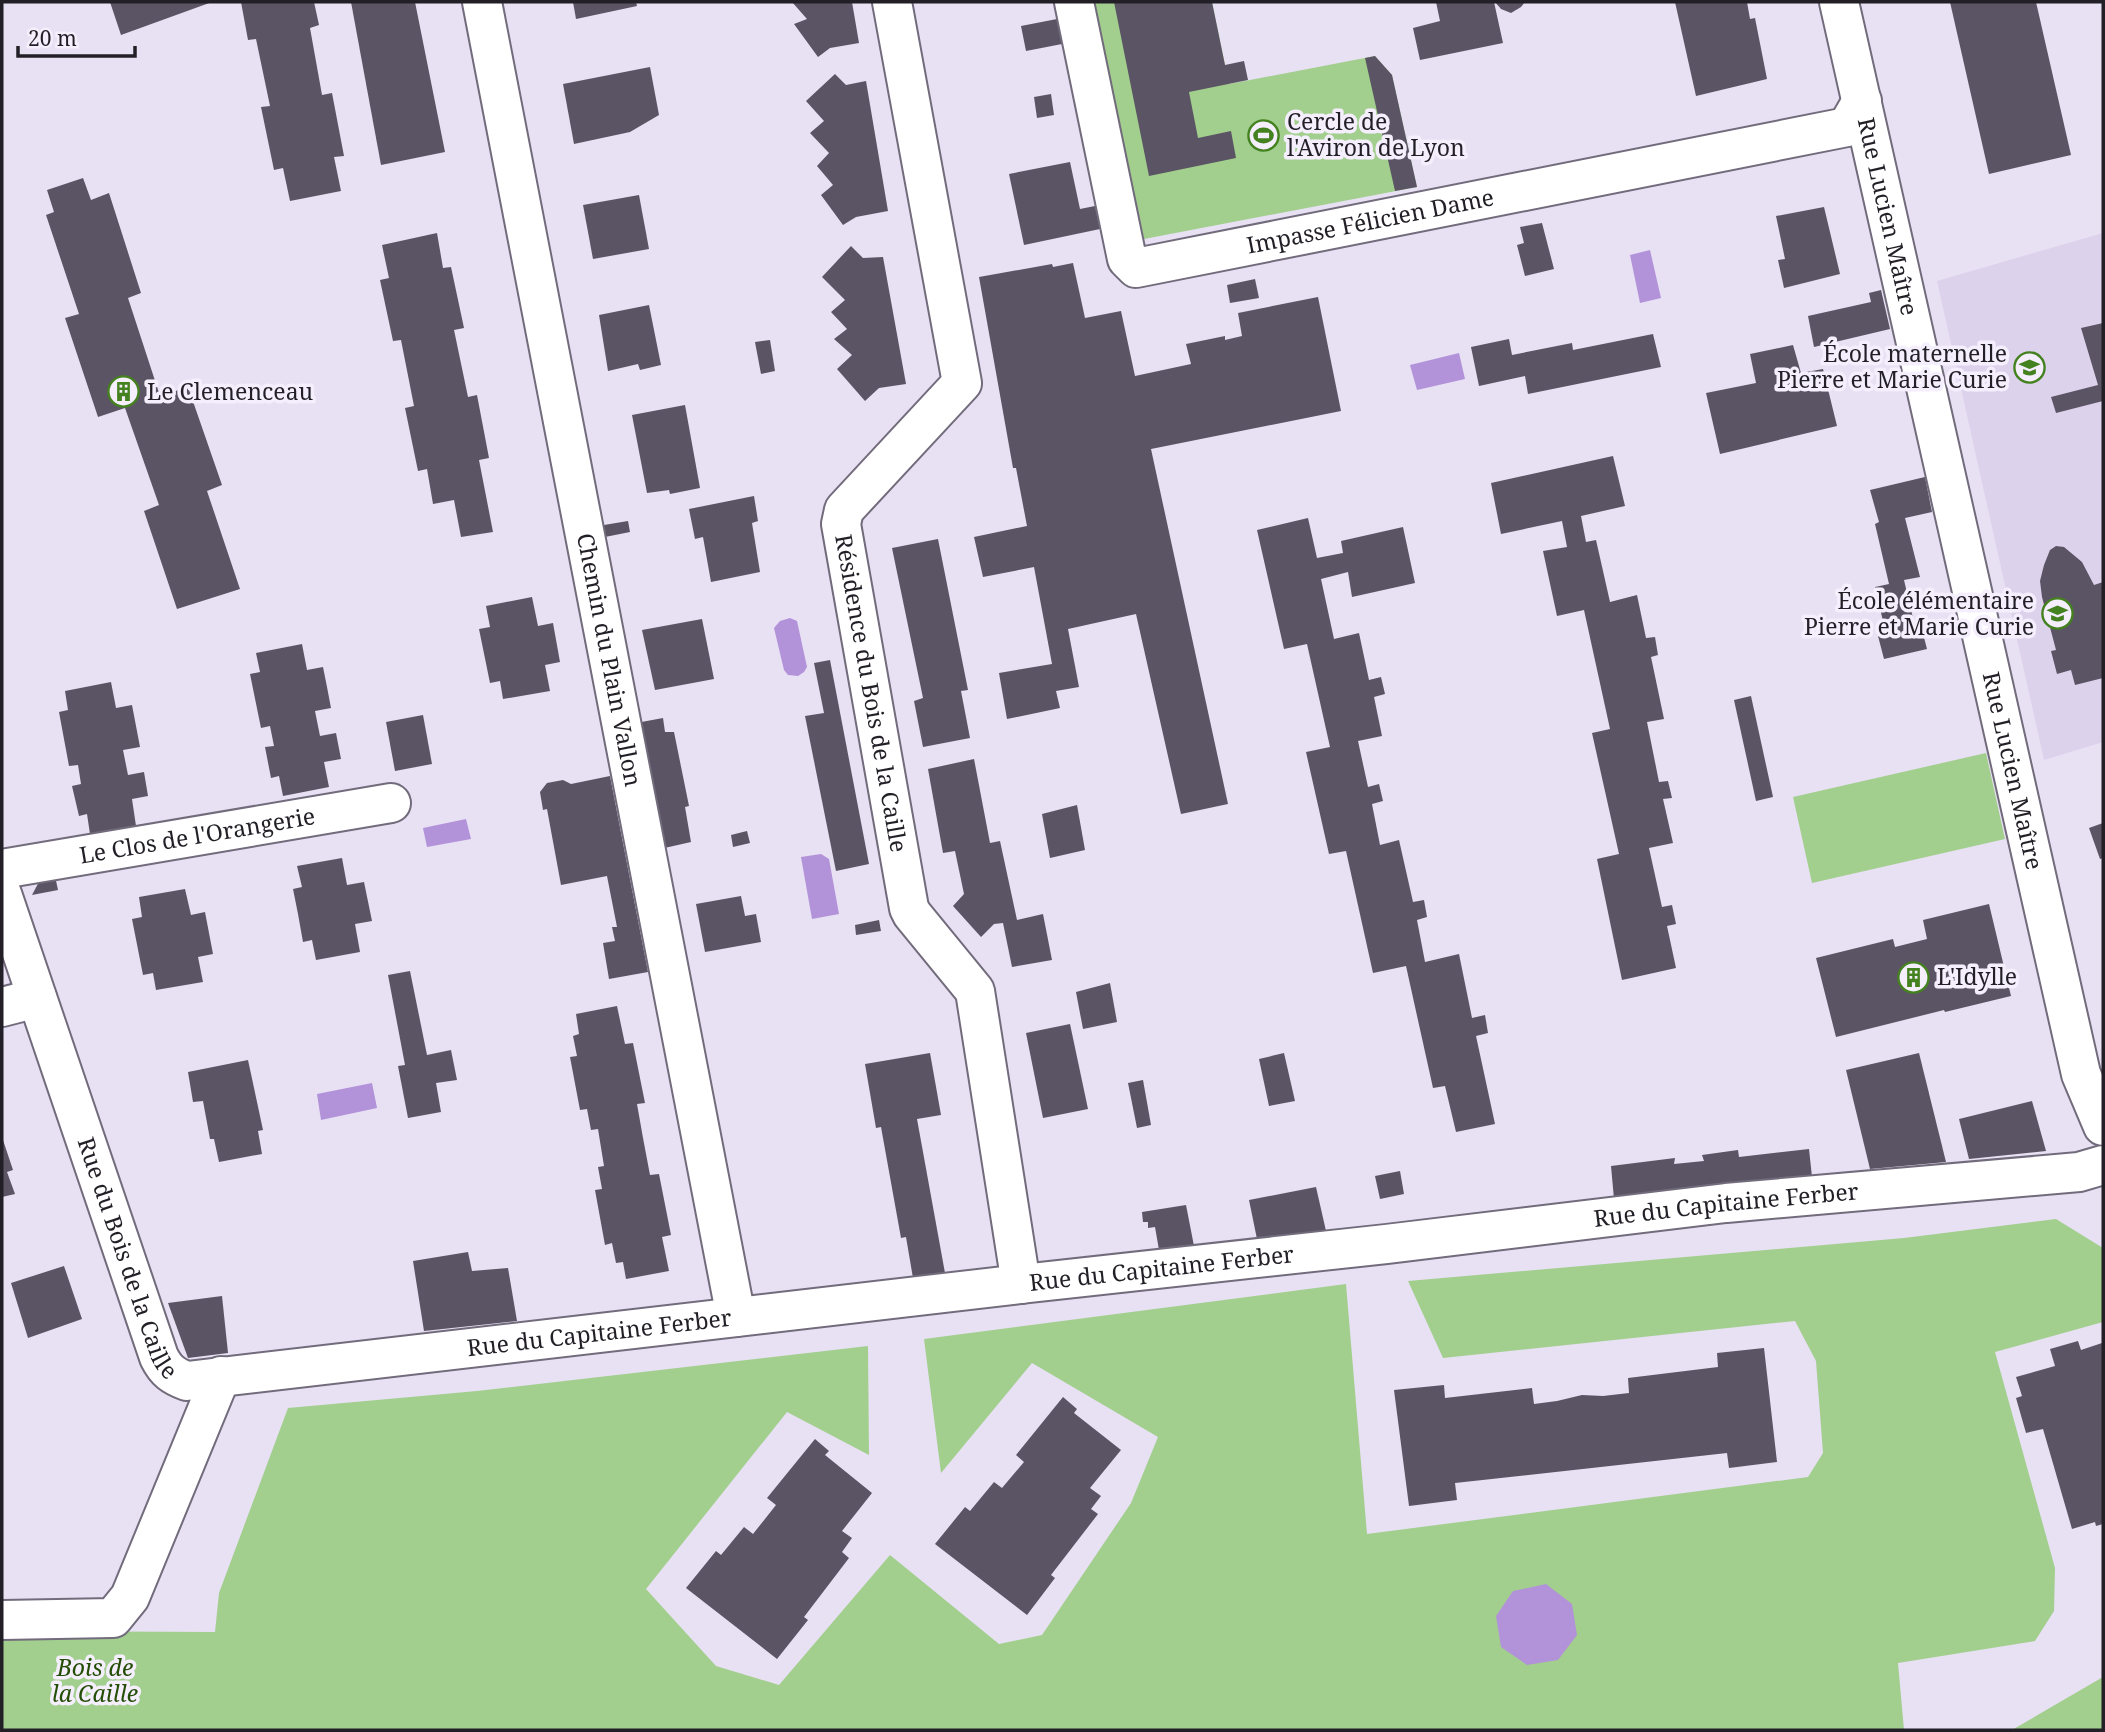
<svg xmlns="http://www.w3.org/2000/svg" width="2105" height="1732" viewBox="0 0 2105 1732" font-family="'Noto Serif',serif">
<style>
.built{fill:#ddd2ec}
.green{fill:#a2cf8e}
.water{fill:#b292d9}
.building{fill:#5b5464}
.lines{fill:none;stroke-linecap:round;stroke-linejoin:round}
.minor-casing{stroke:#726b7c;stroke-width:42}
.minor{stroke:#fff;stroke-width:38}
.labels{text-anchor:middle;stroke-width:7;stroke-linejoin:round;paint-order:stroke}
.poi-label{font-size:23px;fill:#221f26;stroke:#f4eefd;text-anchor:start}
.street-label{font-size:23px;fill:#221f26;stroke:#f4eefd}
.park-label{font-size:23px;font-style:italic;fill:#244e05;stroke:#f4eefd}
</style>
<rect width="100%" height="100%" fill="#e8e0f3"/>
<polygon class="built" points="2103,233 2103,742 2044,760 1937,281"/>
<g class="green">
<polygon points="1093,2 1212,2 1229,84 1375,56 1392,75 1417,187 1144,239"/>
<polygon points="1986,753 2005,839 1812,883 1793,797"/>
<polygon points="2056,1219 2103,1248 2103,1322 1995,1352 2055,1568 2054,1611 2035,1641 1898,1663 1904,1730 2,1730 2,1631 215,1632 219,1593 288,1408 477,1391 868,1346 869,1455 787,1412 646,1589 716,1666 779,1685 890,1555 999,1644 1042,1635 1131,1503 1158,1437 1032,1363 941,1473 924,1339 1346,1284 1367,1534 1808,1477 1823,1453 1816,1361 1795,1321 1443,1358 1408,1281 1904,1238"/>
<polygon points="2103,1677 2103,1730 2012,1730"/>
</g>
<g class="water">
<polygon points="1650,250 1661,298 1640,303 1630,255"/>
<polygon points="1459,353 1465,379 1417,390 1410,365"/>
<polygon points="790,618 797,621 807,667 804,672 798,676 788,675 784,670 774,628 780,621"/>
<polygon points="466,819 471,839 427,847 423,828"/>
<polygon points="821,854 829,859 839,914 812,919 801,857"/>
<polygon points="372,1083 377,1108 321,1120 317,1094"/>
<polygon points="1546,1584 1572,1604 1577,1635 1558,1660 1527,1665 1501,1647 1496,1616 1513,1591"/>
</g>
<g class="building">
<polygon points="110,2 212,2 121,35"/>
<polygon points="241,2 314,2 319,25 310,28 322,95 332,93 344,156 334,157 341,191 290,201 283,168 274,170 261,107 270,106 256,39 248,40"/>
<polygon points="351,2 415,2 445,152 381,165"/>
<polygon points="573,2 636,2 637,6 576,19"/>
<polygon points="792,2 852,2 859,43 830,48 818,57 794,24 807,19"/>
<polygon points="1114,2 1212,2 1225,65 1244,61 1248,80 1189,92 1198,138 1231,131 1236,158 1149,176"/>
<polygon points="1436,2 1494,2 1503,43 1420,60 1413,28 1440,21"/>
<polygon points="1495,2 1525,2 1521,7 1511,13 1501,9"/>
<polygon points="1675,2 1747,2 1750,19 1755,18 1767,79 1696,96"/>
<polygon points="1950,2 2036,2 2071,155 1989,174"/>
<polygon points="1057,19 1062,44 1026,51 1021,26"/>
<polygon points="1375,56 1392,75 1417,187 1395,191 1365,58"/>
<polygon points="650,67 659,115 630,132 574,144 563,84"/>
<polygon points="835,74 846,85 866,81 888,211 856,217 843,225 821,195 833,185 817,166 829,153 810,133 824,121 806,101"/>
<polygon points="1051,94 1054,115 1037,118 1034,97"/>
<polygon points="1070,162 1080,209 1095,206 1100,229 1024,245 1009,174"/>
<polygon points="83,178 91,200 109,193 141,293 128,298 160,396 188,387 222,485 207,491 240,589 177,609 144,511 159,505 125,408 98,417 65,318 79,314 46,215 54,212 47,190"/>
<polygon points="639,195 649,249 593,259 583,205"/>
<polygon points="1824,207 1840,274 1784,288 1778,260 1785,259 1776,216"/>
<polygon points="1542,223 1554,269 1525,276 1517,245 1524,243 1520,227"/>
<polygon points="437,233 443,268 451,267 464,328 454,330 468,397 477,395 489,458 479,460 493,532 461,537 454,500 433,504 427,469 418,471 405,408 414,406 401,340 393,341 380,280 389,278 382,245"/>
<polygon points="851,246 863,258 883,257 906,384 879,388 865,401 837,369 852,355 834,339 847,329 831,312 845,300 822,277"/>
<polygon points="1073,263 1085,318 1121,311 1135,376 1191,364 1186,344 1225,336 1225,340 1242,336 1238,313 1318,297 1341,411 1151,449 1228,804 1181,814 1136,614 1068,629 1079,687 1056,691 1060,708 1007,719 999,673 1052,664 1034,567 983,577 974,537 1027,526 1016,468 1013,468 979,277 1052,264 1053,267"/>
<polygon points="1255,279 1259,298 1230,303 1227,285"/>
<polygon points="1881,290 1890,329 1814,347 1808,316 1871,302 1869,293"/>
<polygon points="649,305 661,365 640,370 638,364 608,371 599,315"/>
<polygon points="2103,323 2103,401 2056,413 2051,397 2098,385 2081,328"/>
<polygon points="1653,334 1661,367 1528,394 1525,376 1479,386 1471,347 1509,339 1512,355 1572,343 1573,350"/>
<polygon points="770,340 775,371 761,374 755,342"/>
<polygon points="1793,345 1801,373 1823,369 1837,426 1720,454 1706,393 1756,383 1750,354"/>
<polygon points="685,405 700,488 670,494 669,490 647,493 632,415"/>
<polygon points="1613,456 1625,506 1581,516 1586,542 1596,540 1610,602 1637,595 1646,638 1655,637 1658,655 1651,657 1664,719 1647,722 1659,782 1668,781 1672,798 1663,799 1673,843 1649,848 1662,907 1672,905 1676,924 1667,926 1676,968 1622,980 1597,859 1619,854 1592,733 1610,729 1584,610 1557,616 1543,551 1567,547 1562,521 1501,534 1491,483"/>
<polygon points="1925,477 1932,512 1905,518 1920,577 1904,580 1915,627 1921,626 1927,649 1884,659 1878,636 1886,634 1875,587 1889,584 1875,524 1879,522 1870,490"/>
<polygon points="754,496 758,521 752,523 760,572 711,582 703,537 695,539 689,509"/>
<polygon points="1308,518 1317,558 1343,553 1341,541 1403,527 1415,583 1352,597 1348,572 1321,579 1334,639 1359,633 1369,680 1381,677 1385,694 1374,697 1382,736 1358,741 1368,787 1379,784 1383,801 1372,804 1380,845 1399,840 1413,902 1424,900 1427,917 1417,920 1425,962 1459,954 1472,1018 1485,1015 1488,1033 1476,1036 1495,1124 1456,1132 1445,1086 1433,1088 1406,966 1373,973 1346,851 1329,854 1306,752 1330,747 1307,644 1284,649 1257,530"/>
<polygon points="628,521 630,532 600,538 598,526"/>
<polygon points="938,539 968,690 961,691 970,738 923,747 914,701 923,698 892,548"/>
<polygon points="2056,546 2064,547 2082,562 2094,585 2103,582 2103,678 2075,685 2071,670 2057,674 2051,651 2056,650 2042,597 2040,581 2044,565 2050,550"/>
<polygon points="532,597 538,626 553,623 560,662 545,665 550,691 503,699 500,681 490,683 479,629 490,627 486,606"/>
<polygon points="702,619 714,679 655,690 642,630"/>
<polygon points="302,644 307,670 323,667 327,687 331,708 315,711 320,736 336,733 341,759 324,762 329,787 283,796 279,776 271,778 265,747 274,746 270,726 261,728 250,674 260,672 256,653"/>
<polygon points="830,660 869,864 836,871 805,716 824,713 814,663"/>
<polygon points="111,682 116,708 132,705 140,747 123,750 128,775 144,772 148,796 132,799 136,826 90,834 87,814 79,816 72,786 81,784 78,765 69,766 59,712 68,710 65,691"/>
<polygon points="1751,696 1773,797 1756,801 1734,700"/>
<polygon points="423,715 432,764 395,771 386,722"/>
<polygon points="663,718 665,732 674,732 689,806 685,807 691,842 660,849 636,723"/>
<polygon points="974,759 990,843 1000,841 1017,920 1043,914 1052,960 1012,967 1003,923 994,924 981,937 953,906 964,894 955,851 943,853 928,769"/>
<polygon points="610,776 648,972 609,979 603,943 615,941 612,927 617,927 607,876 561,885 547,809 543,810 540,792 547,783 563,780 571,784"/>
<polygon points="1077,805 1085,850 1050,858 1042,814"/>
<polygon points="2103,823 2103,858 2100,859 2089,828"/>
<polygon points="747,831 750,843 733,847 731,835"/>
<polygon points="342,858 347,885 364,882 372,921 355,924 360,952 316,960 312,940 303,942 298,914 293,889 302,887 297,866"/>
<polygon points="55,876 58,890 32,895 41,878"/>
<polygon points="185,889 191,915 205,912 213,954 198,957 203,982 156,990 153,973 143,975 132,919 142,917 139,897"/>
<polygon points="741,896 745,916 756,914 761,942 705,952 696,904"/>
<polygon points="1989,904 2011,996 1945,1012 1944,1010 1836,1037 1816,958 1893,939 1895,947 1927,939 1923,920"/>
<polygon points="879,920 881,931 856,935 855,925"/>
<polygon points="410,971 427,1055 451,1050 457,1080 436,1083 441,1112 408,1118 398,1066 405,1065 388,975"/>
<polygon points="1110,983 1117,1022 1083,1029 1076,992"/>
<polygon points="617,1006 625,1044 633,1043 645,1103 637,1104 643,1138 650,1175 659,1174 671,1235 662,1237 669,1271 626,1279 623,1262 616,1263 612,1243 605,1245 595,1190 602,1189 598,1167 604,1166 598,1129 591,1130 587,1109 580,1110 570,1057 577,1056 573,1036 579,1034 576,1014"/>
<polygon points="1070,1024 1088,1109 1043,1118 1026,1033"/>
<polygon points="930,1053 941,1115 917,1119 945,1273 913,1278 906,1237 901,1238 881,1127 876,1128 865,1064"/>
<polygon points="1284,1053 1295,1101 1269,1106 1259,1059"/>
<polygon points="1919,1053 1946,1162 1870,1169 1846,1070"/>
<polygon points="248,1060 263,1130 258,1131 262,1154 219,1162 214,1139 210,1139 203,1101 193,1102 188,1072"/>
<polygon points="1143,1080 1151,1125 1137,1128 1128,1083"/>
<polygon points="2032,1101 2046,1151 1969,1159 1959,1119"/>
<polygon points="2,1137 13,1170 7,1172 15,1194 2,1197"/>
<polygon points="1809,1149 1812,1177 1614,1199 1611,1166 1675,1158 1674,1164 1704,1161 1702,1155 1738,1150 1739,1157"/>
<polygon points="1400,1171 1404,1194 1380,1199 1375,1176"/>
<polygon points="1316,1187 1326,1231 1257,1239 1249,1200"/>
<polygon points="1186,1205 1194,1246 1159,1250 1155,1227 1148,1228 1148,1222 1143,1222 1142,1212"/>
<polygon points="468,1252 472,1271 508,1268 517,1321 424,1331 413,1261"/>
<polygon points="64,1266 82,1319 28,1338 11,1283"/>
<polygon points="222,1296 228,1353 188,1358 168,1303"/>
<polygon points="2078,1341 2081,1350 2102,1343 2103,1346 2103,1524 2096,1526 2095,1522 2072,1529 2043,1429 2026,1433 2016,1398 2022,1396 2016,1377 2055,1366 2050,1349"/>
<polygon points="1764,1348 1777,1462 1729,1468 1727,1453 1455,1483 1457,1500 1409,1506 1394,1390 1444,1385 1445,1398 1532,1388 1534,1404 1557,1401 1582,1395 1603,1396 1629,1393 1628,1378 1718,1367 1717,1353"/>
<polygon points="1063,1397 1077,1409 1074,1413 1121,1450 1090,1488 1101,1496 1091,1509 1098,1514 1051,1575 1055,1578 1027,1615 935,1544 965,1507 970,1511 994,1482 1002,1488 1024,1462 1016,1455"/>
<polygon points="815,1439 829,1451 825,1455 872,1493 842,1531 852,1538 842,1552 849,1558 804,1617 808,1620 777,1659 686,1588 716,1551 721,1555 744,1527 753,1534 776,1505 767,1498"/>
</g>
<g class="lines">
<defs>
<g id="minor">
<path id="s1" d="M482,2l254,1315"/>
<path id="s2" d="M892,2l70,381 -118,127 -3,14 68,384 3,6 63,77 46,293"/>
<path id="s3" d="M1074,2l53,257 9,9 711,-141 15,-26"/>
<path id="s4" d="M1839,2l242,1072 22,52"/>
<path id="s5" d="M2,869l389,-66"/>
<path id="s6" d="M2,894l157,463c7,14 14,19 28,24l834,-97 365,-40 340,-41 353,-31 24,-7"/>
<polyline points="2,1007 37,998"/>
<polyline points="2,1620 113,1618 130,1597 221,1376"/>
</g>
</defs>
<use href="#minor" class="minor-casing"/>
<use href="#minor" class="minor"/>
</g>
<defs>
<symbol id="stadium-ring" viewBox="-11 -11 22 22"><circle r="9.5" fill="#f4eefd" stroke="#44811f" stroke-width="1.5"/><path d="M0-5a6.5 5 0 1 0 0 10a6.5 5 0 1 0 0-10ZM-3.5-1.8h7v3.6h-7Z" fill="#44811f"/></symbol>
<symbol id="school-ring" viewBox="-11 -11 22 22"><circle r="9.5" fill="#f4eefd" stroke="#44811f" stroke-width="1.5"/><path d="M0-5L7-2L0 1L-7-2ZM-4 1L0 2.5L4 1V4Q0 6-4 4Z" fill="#44811f"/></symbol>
<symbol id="building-ring" viewBox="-11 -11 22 22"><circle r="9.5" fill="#f4eefd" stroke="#44811f" stroke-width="1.5"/><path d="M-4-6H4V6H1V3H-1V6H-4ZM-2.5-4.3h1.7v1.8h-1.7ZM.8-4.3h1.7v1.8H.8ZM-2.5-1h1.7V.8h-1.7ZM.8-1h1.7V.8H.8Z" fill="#44811f"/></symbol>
</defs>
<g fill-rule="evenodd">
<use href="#stadium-ring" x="1246" y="118" width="35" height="35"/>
<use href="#school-ring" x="2012" y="350" width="35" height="35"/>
<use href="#building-ring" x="106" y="374" width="35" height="35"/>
<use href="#school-ring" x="2040" y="596" width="35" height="35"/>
<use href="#building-ring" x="1896" y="960" width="35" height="35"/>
</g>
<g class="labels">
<g class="poi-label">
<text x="1287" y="130">Cercle de<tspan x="1287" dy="26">l'Aviron de Lyon</tspan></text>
<text x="2007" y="362" text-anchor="end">École maternelle<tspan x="2007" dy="26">Pierre et Marie Curie</tspan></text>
<text x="147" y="400">Le Clemenceau</text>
<text x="2034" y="609" text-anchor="end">École élémentaire<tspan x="2034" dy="26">Pierre et Marie Curie</tspan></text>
<text x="1937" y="985">L'Idylle</text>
</g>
<g class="street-label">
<text dy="8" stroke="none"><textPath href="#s4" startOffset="220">Rue Lucien Maître</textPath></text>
<text dy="8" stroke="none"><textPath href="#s3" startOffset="514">Impasse Félicien Dame</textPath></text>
<text dy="8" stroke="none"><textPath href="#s1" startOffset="670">Chemin du Plain Vallon</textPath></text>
<text dy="8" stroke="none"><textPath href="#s2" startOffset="747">Résidence du Bois de la Caille</textPath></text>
<text dy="8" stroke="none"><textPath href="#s4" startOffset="788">Rue Lucien Maître</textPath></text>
<text dy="8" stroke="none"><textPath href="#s5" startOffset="198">Le Clos de l'Orangerie</textPath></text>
<text dy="8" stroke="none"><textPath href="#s6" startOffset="2076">Rue du Capitaine Ferber</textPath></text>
<text dy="8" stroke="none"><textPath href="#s6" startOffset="385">Rue du Bois de la Caille</textPath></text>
<text dy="8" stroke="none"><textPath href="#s6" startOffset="1508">Rue du Capitaine Ferber</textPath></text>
<text dy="8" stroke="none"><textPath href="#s6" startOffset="942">Rue du Capitaine Ferber</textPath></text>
</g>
<g class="park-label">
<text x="95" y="1676">Bois de<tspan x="95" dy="26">la Caille</tspan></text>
</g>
</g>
<rect width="2105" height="1732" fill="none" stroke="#221f26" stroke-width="7"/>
<path d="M18 46v10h117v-10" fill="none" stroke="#221f26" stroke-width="3.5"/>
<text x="28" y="46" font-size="21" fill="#221f26" stroke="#f4eefd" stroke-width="5" paint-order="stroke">20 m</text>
</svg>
